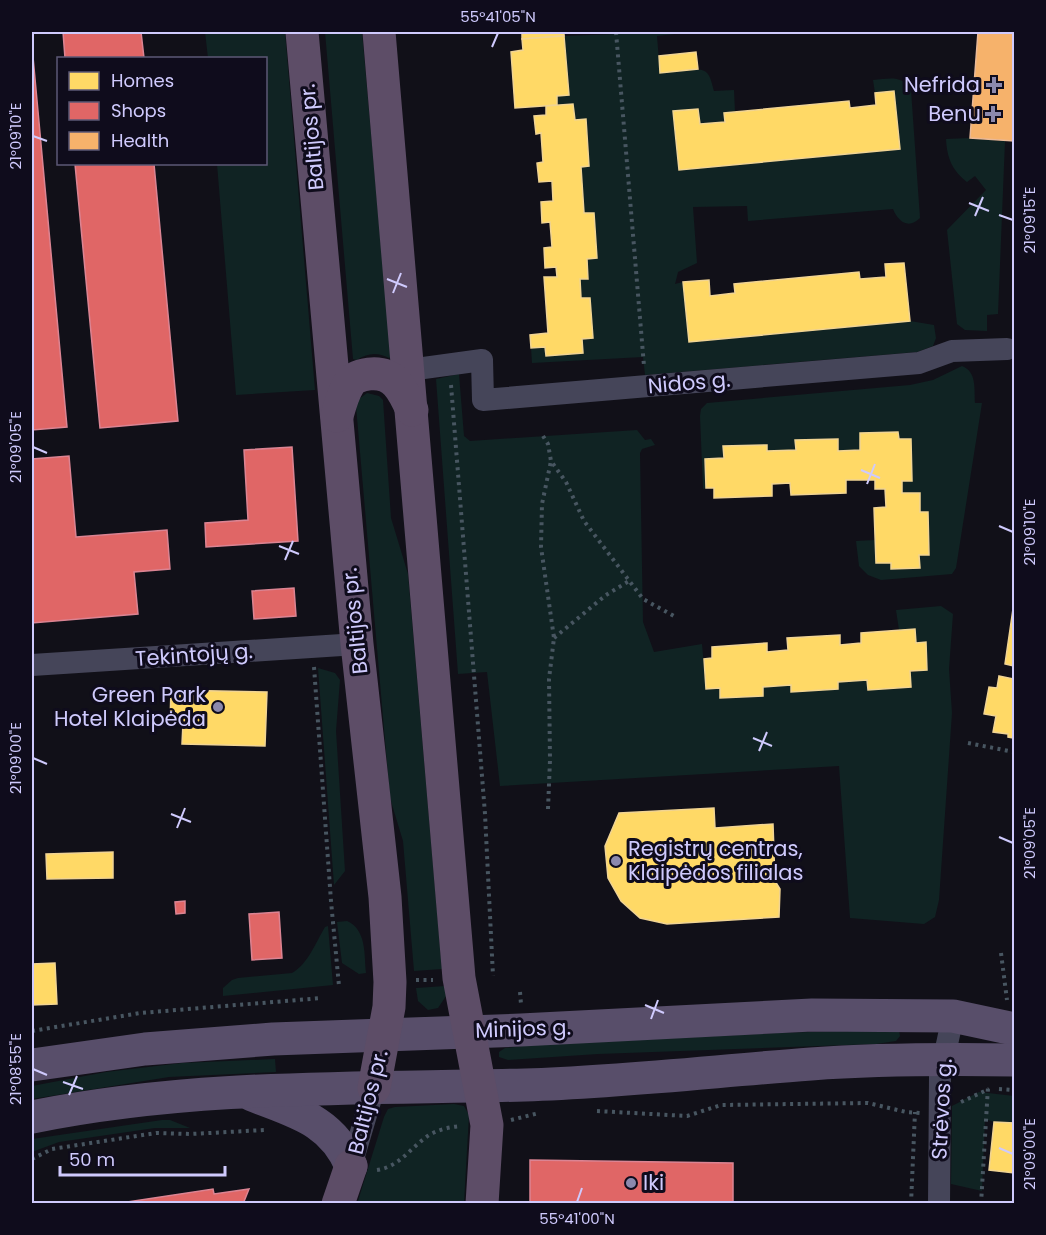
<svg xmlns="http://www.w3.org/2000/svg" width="1046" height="1235" viewBox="0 0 1046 1235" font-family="Poppins,sans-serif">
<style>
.green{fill:#102323}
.homes{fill:#ffd966;stroke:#f1d493;stroke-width:1.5}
.shops{fill:#e06666;stroke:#db8493;stroke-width:1.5}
.health{fill:#f6b26b;stroke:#eab997;stroke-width:1.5}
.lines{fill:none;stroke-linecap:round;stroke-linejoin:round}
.path{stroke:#485661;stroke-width:4;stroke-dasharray:3 4.5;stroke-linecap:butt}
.minor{stroke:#454559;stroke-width:22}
.primary{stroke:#584e6a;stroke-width:33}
.trunk{stroke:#5d4d67;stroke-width:33}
.ticks{fill:none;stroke:#cfcafd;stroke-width:2}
.poi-dot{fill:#8c89ad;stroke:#0f0c1c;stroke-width:2}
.labels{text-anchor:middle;stroke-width:6;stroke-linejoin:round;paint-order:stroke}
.poi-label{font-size:21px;fill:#cfcafd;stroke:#0f0c1c;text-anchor:end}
.street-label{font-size:21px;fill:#cfcafd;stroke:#0f0c1c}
.neatline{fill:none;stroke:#cfcafd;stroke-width:2}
.ticks-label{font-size:15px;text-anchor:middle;fill:#cfcafd}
</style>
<rect width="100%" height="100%" fill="#111018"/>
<g class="green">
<polygon points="205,32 285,32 315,390 236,395 217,164 266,164 266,58 208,58"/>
<path d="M325,32h37l29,325 -2,1c-12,-6 -21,-5 -32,2l-4,-1z"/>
<path d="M616,32h76l-35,4 3,37c10,-1 39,-7 46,-1 5,4 6,13 8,19l20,-1 1,22 -11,1 1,9 -25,2 -2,-15 -25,2 6,59 220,-21 -5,-58 -19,2 -2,-13c15,-1 29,-6 38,10l9,128c-12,12 -22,3 -27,-9l-145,12 -1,-15 -54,1 4,56 -19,9 -3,12 8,-2 6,60 221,-21 24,4 2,13 -3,8 -16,6 -272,23 -2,-18 -111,6 -1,-15 62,-10 -3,-40h-9l-1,-19 8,-1 -1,-19 10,-1 -3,-45h-10l-3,-46 8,-1 -3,-46h-11l-2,-16 -16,1v-9l11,-1 -4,-59 52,-2z"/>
<path d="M970,138l35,3 -7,173 -11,1v16l-22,-1 -8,-6 -10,-94 39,-40 -11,-14 -8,6c-15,-12 -20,-24 -21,-43z"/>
<path d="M962,366c15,6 12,22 13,37h7l-26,165 -4,6 -71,6 -13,-5 -9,-9 -3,-25 19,-1 1,23h15v6l29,-2 -1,-12h10l-1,-42 -8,-1 -1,-19h-17l-4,-61 -38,1v17l-22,1 -1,-12 -41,1v10l-29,1v-6l-43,1v12l-19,1 1,29 -3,1 -3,-73 1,-7 6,-6 203,-18 23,-5z"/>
<polygon points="459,374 464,436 470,441 637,430 645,440 651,439 655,445 642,449 640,453 643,622 654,652 702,644 706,689 720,688 721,698 763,696 763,687 791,685 792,692 837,689 838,682 927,670 926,642 916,643 899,630 896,610 941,606 953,614 949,669 952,713 939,900 935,917 924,924 850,918 839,766 500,786 487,672 458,674 436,379"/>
<polygon points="367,393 379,396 383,400 391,518 408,574 442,969 414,971 403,841 390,798 356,406 359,399"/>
<polygon points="318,668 335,673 340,680 336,731 345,871 334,885"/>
<path d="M347,921c20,9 17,34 19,52l-7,1 -17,-11 -5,-41z"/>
<path d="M328,926l5,59 -110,11v-8l9,-8 6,-2 54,-5c16,-9 24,-31 33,-46z"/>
<polygon points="445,986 446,996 438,1008 428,1010 418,1001 416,988"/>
<polygon points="872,1030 899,1031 900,1036 896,1041 876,1044 598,1054 508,1060 499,1057 499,1052 505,1048 534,1045 778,1033"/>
<polygon points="275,1059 276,1072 169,1077 32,1099 32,1086 106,1072 182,1063"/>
<polygon points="979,1092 1014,1096 1014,1123 994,1122 985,1119 982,1191 951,1184 952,1106"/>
<polygon points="454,1104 464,1106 469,1115 464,1203 357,1204 384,1117 388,1109 395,1107"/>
<polygon points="162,1120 170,1120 190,1128 155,1128 59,1142 32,1152 32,1139"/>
</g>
<g class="homes">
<polygon points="522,32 564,32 564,36 522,39"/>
<polygon points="564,36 569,95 557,96 557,105 515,108 511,52 523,50 522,39"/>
<polygon points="696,52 698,69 660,73 659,56"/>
<polygon points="894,91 900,149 679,170 673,111 698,109 700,124 725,122 724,113 849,101 850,108 876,105 875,93"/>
<polygon points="573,104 575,120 586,119 589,166 581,167 584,213 594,213 597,258 587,259 588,279 580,279 581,298 590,298 593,338 582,339 583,353 546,356 545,347 531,348 530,335 548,333 544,277 557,277 556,267 545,268 544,248 552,247 550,222 542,223 541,202 553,201 552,181 539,182 537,163 543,162 541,133 536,134 534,116 546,115 546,106"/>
<polygon points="904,263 910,321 689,342 683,282 709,280 710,296 735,293 734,284 859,272 860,279 886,277 885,264"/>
<polygon points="898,432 899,439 911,439 912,481 902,481 902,493 920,493 920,512 928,512 929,555 919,555 920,568 891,569 891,563 876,563 874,508 886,507 885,489 875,489 875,480 846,480 846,493 791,495 790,483 772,484 772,496 714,498 714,488 706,488 705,459 724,458 723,446 767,445 767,451 796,450 795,440 838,439 838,451 860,450 860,433"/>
<polygon points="1014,602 1014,666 1005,664"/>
<polygon points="915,629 916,643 926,642 927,670 910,671 911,687 868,690 867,680 838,682 838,689 791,692 791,685 763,687 763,696 720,698 720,688 706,689 704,659 712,658 712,647 767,643 767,652 788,650 787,638 840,635 840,645 861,643 861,633"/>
<polygon points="999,676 1014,679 1014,738 1008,737 1008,734 993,732 996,716 984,714 989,687 997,688"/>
<polygon points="171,690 267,692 265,746 182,744 183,723 170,722"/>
<polygon points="714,808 715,828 773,824 775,881 780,889 779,917 667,924 640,918 621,901 608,878 605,846 619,813"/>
<polygon points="113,852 113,878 47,879 46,854"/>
<polygon points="55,963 57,1004 32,1005 32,964"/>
<polygon points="994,1122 1014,1123 1014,1173 989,1170"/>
</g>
<g class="shops">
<polygon points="63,32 141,32 144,58 65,58"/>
<polygon points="32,46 67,427 32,430"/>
<polygon points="75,164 154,164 178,421 100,428"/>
<polygon points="292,447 298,541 206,547 205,523 248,520 244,450"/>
<polygon points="69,456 76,537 167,530 170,569 134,572 138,614 32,623 32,459"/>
<polygon points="294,588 296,616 254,619 252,591"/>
<polygon points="185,901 185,913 176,914 175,902"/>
<polygon points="279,912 282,958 252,960 249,914"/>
<polygon points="530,1160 733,1163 733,1204 530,1204"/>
<polygon points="213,1189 214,1194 249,1189 243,1204 114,1204"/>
</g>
<polygon class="health" points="978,32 1014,32 1014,141 970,138"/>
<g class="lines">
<g class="path">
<polyline points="616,32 644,366"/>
<polyline points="451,385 485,814 493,976"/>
<polyline points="543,436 548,444 551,461 566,482 584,521 643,599 674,616"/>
<polyline points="554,638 606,595 629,581"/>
<polyline points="314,667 331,901 339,986"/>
<polyline points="968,743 1014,752"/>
<polyline points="548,809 550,760 549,679 554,638 541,547 542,504 551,461"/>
<polyline points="1001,953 1007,1000"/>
<polyline points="416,980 433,980"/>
<polyline points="520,992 521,1004"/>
<polyline points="32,1031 140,1013 322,998"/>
<polyline points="999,1089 1014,1090"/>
<polyline points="961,1102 989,1089"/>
<polyline points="597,1111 687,1116 721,1105 868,1103 906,1112 920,1113"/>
<polyline points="511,1120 539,1113"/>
<polyline points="32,1159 52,1149 156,1133 191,1134 264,1130"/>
<path d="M377,1170c21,-3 32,-20 48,-32 10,-8 24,-11 36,-12"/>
<polyline points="911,1204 915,1112"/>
<polyline points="981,1204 988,1087"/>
</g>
<g class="minor">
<polyline points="409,370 482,360 483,400 919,363 952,351 1007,349"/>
<polyline points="32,665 357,644"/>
<polyline points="351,1166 374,1088"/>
<polyline points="939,1204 940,1077 953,1016"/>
</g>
<g class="primary">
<polyline points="32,1065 145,1049 273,1039 521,1030 812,1015 953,1016 1014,1029"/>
<path d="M252,1095c43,17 80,25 99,71"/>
<path d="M32,1117c162,-33 328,-28 493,-32 96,-3 191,-14 286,-21 68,-5 136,-5 203,-4"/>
</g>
<g class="trunk">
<polyline points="302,32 357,644 385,897 390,982 389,1007 374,1088"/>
<polyline points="379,32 459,978 487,1125 482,1204"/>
<path d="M337,416c3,-11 6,-23 12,-32 4,-7 12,-9 20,-10 25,-3 34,16 43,36"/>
<polyline points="338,1204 351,1166"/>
</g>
</g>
<path class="ticks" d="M492,47l6,-14M33,136l14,5M969,203l20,8M999,215l14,5M975,216l8,-19M387,279l20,8M393,293l8,-20M33,447l14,6M861,470l19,8M867,484l8,-20M999,526l14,6M279,546l20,8M285,560l8,-19M753,738l19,8M759,751l8,-19M33,758l14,6M171,814l20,8M177,828l8,-20M999,837l14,6M645,1005l19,8M651,1019l7,-19M33,1069l14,6M63,1082l20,7M69,1095l8,-19M999,1148l14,6M577,1202l5,-14"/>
<g class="poi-dot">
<path d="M991 76h6v6h6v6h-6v6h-6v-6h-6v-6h6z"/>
<path d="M990 105h6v6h6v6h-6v6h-6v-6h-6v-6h6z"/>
<circle cx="218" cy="707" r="6"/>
<circle cx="616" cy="861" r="6"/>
<circle cx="631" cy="1183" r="6"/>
</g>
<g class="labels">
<g class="poi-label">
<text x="980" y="92">Nefrida</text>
<text x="981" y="121">Benu</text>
<text x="206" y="702">Green Park<tspan x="206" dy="24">Hotel Klaipėda</tspan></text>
<text x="628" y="856" text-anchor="start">Registrų centras,<tspan x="628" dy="24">Klaipėdos filialas</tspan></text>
<text x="643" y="1190" text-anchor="start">Iki</text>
</g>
<g class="street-label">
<text transform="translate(312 137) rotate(-95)" y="7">Baltijos pr.</text>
<text transform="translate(689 383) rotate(-5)" y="7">Nidos g.</text>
<text transform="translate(355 621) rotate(-96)" y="7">Baltijos pr.</text>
<text transform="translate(194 655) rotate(-4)" y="7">Tekintojų g.</text>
<text transform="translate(523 1029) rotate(-2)" y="7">Minijos g.</text>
<text transform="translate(368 1102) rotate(-76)" y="7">Baltijos pr.</text>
<text transform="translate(942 1109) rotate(-87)" y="7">Strėvos g.</text>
</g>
</g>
<rect width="1046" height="1235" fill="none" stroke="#0f0c1c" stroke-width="66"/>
<rect x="57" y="57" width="210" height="108" fill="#0f0c1c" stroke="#5c5876" stroke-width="1.5"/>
<rect x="69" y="72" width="30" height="18" fill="#ffd966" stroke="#5c5876" stroke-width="1.5"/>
<text x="111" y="87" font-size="18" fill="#cfcafd">Homes</text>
<rect x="69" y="102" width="30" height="18" fill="#e06666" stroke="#5c5876" stroke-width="1.5"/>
<text x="111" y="117" font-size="18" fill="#cfcafd">Shops</text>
<rect x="69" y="132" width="30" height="18" fill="#f6b26b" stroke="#5c5876" stroke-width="1.5"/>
<text x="111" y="147" font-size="18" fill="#cfcafd">Health</text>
<path d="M60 1166v9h165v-9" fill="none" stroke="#cfcafd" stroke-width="3"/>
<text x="69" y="1166" font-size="18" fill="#cfcafd" stroke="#0f0c1c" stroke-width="4.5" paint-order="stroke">50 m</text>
<rect x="33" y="33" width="980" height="1169" class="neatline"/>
<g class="ticks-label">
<text x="498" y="22">55°41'05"N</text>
<text transform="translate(16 136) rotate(-90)" y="5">21°09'10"E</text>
<text transform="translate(1030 220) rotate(-90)" y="5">21°09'15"E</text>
<text transform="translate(16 447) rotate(-90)" y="5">21°09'05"E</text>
<text transform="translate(1030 532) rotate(-90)" y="5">21°09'10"E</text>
<text transform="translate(16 758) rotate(-90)" y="5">21°09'00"E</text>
<text transform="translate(1030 843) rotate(-90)" y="5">21°09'05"E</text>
<text transform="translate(16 1069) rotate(-90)" y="5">21°08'55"E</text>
<text transform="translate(1030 1154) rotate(-90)" y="5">21°09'00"E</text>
<text x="577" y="1224">55°41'00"N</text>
</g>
</svg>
